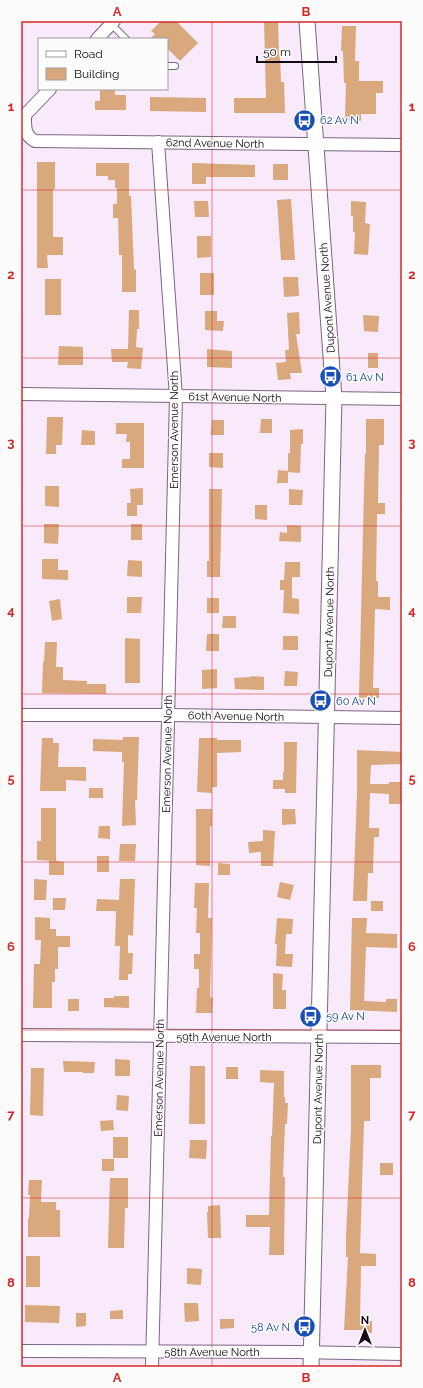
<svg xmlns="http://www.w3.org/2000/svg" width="423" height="1388" viewBox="0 0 423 1388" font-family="Raleway,sans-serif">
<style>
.building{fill:#d9a87c}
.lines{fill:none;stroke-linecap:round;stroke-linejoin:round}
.service-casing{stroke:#7b6680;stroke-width:8}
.minor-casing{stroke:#7b6680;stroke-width:14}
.tertiary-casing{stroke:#7b6680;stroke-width:17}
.service{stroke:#fff;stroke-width:6}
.minor{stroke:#fff;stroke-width:12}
.tertiary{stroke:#fff;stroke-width:15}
.grid{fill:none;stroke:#d62828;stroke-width:1;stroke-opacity:0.55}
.labels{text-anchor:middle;stroke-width:3;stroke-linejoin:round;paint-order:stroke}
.transit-label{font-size:11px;fill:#164399;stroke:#fcfcfc;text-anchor:start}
.street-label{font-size:11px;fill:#120a14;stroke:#fcfcfc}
.neatline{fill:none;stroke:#d62828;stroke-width:1.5}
.grid-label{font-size:13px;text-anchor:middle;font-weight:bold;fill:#d62828}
</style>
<rect width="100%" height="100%" fill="#f8e9fb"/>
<g class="building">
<polygon points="161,21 176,21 198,43 180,61 167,48 167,39 150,39 155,34 151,31"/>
<polygon points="264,21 278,21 279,55 280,55 281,82 284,82 285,113 234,113 234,98 266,98"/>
<polygon points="342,26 356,26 355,61 359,61 359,81 383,81 383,93 376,93 376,114 361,114 361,121 345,120 346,83 344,83 343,51 341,51"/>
<polygon points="100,90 115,90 115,95 126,95 126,110 95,110 95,101 100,101"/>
<polygon points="150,97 206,98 206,112 150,111"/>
<polygon points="37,162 55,162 55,189 53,189 53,237 63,237 63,255 47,255 48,268 37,268"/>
<polygon points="96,163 129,163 129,196 131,196 134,269 136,270 136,292 122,292 122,255 119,255 118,218 113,218 113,204 117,204 117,188 115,188 115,180 108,180 108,176 96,176"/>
<polygon points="192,163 255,165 255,177 206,177 206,184 192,184"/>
<rect x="273" y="164" width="15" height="16"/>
<polygon points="291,199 295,260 281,260 277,200"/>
<polygon points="194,201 208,201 209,217 195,217"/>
<polygon points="351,201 366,202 365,223 370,224 368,255 354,254 355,232 353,232 353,216 351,216"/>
<polygon points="197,236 211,236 211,257 197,258"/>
<rect x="200" y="273" width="14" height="22"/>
<polygon points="283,277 298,277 299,296 284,297"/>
<rect x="45" y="279" width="16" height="36"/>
<polygon points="129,310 139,310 139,329 137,329 136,347 143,348 141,369 127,368 128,362 112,362 111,349 128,349"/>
<polygon points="205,311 217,311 217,321 224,321 223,331 205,330"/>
<polygon points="299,312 300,334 296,334 302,373 290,373 291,379 278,380 276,363 286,362 285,350 289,350 287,313"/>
<polygon points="363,315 379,316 378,332 364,331"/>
<polygon points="59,346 83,347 83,365 58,365"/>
<polygon points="207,349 232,351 232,368 207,367"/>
<rect x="368" y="353" width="10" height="15"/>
<polygon points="47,417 63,417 62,445 56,445 56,454 46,454"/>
<polygon points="261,419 272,419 272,433 260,433"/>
<polygon points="366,419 384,419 384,445 379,445 378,503 385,503 385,514 377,514 376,581 378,581 378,597 390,597 390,610 375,609 373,688 379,688 379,698 359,698 364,490 365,454 366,454"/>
<polygon points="212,420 224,420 224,435 211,435"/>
<polygon points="116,423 144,423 144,468 122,468 122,459 130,459 130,442 126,442 127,434 116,434"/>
<polygon points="303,429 303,444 301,444 300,473 288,472 288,483 277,483 278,470 288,471 288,453 290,453 290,430"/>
<polygon points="82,430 95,431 95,445 81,445"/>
<polygon points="209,453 223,453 223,468 209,467"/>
<polygon points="45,486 59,486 59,507 45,506"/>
<polygon points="143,488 143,505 137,505 137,516 127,516 127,503 131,503 130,489"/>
<polygon points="209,489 222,489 220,577 207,577 207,561 209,561"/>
<polygon points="289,489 303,490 302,505 289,505"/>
<polygon points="255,505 267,505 267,520 255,519"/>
<polygon points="44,524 59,524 58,544 44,543"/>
<rect x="131" y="524" width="11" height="16"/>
<polygon points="287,525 301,526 301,542 279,541 280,532 287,533"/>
<polygon points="42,559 58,559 58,570 68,570 68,580 42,579"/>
<polygon points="128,560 142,561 142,577 127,576"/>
<polygon points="285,562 300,562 300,577 292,577 292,598 299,599 299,614 283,613 284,590 280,590 280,580 284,580"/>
<polygon points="127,597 142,597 141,613 127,613"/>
<rect x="207" y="598" width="12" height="15"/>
<polygon points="60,599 62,619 52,621 49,601"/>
<polygon points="223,616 236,616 236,628 222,628"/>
<polygon points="207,634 219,634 219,651 206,651"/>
<rect x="283" y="636" width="15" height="14"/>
<polygon points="125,638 140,639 140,683 125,683"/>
<polygon points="45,642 57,642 56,667 63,667 63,680 87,681 87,684 106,684 106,694 42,693 43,662 44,662"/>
<polygon points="217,669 217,688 202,689 202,670"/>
<polygon points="285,671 298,672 297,686 284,686"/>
<polygon points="251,676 264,677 264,690 235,689 234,678 251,677"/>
<polygon points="123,737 139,737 137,800 135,800 136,825 122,826 124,762 122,762 122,752 93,751 93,739 123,740"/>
<polygon points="42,738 53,738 53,743 59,743 58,767 86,767 86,781 66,780 66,791 40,791"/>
<polygon points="199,738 217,738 217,740 241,740 241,752 217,753 217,787 212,787 212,793 197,792"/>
<polygon points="284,742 297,742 296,793 285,793 285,789 273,789 273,780 283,780 283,772 284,772"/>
<polygon points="357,750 402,752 402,764 371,765 370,784 389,784 389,782 402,782 402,804 389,804 389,794 370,793 369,828 379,828 379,837 374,837 373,873 368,873 367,901 353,901 357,793"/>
<rect x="89" y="788" width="14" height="10"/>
<polygon points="41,808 56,808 56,861 64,862 64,875 49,875 49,861 55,861 37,860 37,841 41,841"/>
<polygon points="196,809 212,809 212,826 210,826 210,866 196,865"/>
<polygon points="282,809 295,809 296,824 282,825"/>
<polygon points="99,826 110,826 110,839 98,838"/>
<polygon points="263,830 275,831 273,866 261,866 261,852 249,853 248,842 263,841"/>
<polygon points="120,844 136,844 135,861 119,861"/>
<rect x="97" y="856" width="12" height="16"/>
<polygon points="218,863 230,864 230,875 218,875"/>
<polygon points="34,879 47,880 46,900 34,900"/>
<polygon points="120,879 135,879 133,936 128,935 128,953 133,953 132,974 128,974 128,980 119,980 120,946 115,946 116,911 96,911 97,899 119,900"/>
<polygon points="280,882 294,885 290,900 277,897"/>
<polygon points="195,883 209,883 208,918 212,918 210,997 213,998 212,1013 196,1013 197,988 199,988 199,969 194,969 194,954 200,954 200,933 196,933 197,908 194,908"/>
<polygon points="53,898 66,898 65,910 53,910"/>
<rect x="371" y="901" width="12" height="10"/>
<polygon points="35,917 50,918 50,929 56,929 56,936 70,936 70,947 58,947 58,969 55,969 55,982 52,982 52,1008 33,1008 34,964 40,964 41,940 35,940"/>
<polygon points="277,918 293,919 292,934 286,934 285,954 293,954 292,967 276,966 277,944 275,944"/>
<polygon points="352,918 367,918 366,933 397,934 397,948 366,947 364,1001 386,1002 386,999 397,999 397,1012 350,1010"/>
<polygon points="273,973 283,974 282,990 286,990 286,1009 273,1009"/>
<polygon points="114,996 129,996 129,1008 104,1007 104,998 114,998"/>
<rect x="68" y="999" width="11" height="12"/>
<polygon points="115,1059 130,1060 130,1076 115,1076"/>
<polygon points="63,1061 95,1062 94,1073 83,1073 83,1072 64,1072"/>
<polygon points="351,1065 381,1065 381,1078 370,1078 370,1121 364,1121 360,1253 376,1254 376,1266 361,1266 360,1321 372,1321 372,1333 363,1332 363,1330 344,1330 348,1257 346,1257 346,1237 351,1129"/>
<polygon points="190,1066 205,1066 205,1124 189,1124"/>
<rect x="226" y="1067" width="12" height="12"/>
<polygon points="31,1068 44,1068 43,1116 30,1115"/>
<polygon points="260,1070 284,1071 284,1097 285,1097 285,1103 288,1103 287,1124 285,1124 283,1177 285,1177 284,1255 269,1255 270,1227 246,1227 246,1215 269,1215 271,1136 272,1136 274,1083 260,1082"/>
<polygon points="117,1095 129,1096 128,1111 116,1110"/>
<polygon points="113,1120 114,1130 101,1131 100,1121"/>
<rect x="113" y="1137" width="15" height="21"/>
<polygon points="190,1140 207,1140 206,1159 189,1158"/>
<rect x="102" y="1159" width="12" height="12"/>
<rect x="380" y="1163" width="13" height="12"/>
<polygon points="110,1178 128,1178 128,1208 125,1208 124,1248 108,1248"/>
<polygon points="29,1180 42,1180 41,1202 56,1202 56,1210 60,1210 60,1237 28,1237 28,1219 29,1219 30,1195 28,1195"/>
<polygon points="220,1205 221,1238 208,1238 207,1212 208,1212 208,1206"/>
<rect x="26" y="1256" width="14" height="31"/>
<polygon points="187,1268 202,1269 201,1285 187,1284"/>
<polygon points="184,1303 198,1303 199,1321 185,1322"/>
<polygon points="25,1305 60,1306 59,1323 25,1322"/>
<polygon points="123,1310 123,1319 110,1319 110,1311"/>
<polygon points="76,1313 86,1313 86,1326 76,1327"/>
<polygon points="220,1319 234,1319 234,1328 220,1329"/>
</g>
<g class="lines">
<defs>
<g id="service">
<polyline points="111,24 126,39"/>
<polyline points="167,66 175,66"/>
</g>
<g id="minor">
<polyline points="97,39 114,21"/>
<path d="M50,89l-25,26c0,12 -1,20 10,26l367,4"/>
<polyline points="21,394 402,399"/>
<polyline points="21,715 168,715 402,718"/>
<polyline points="21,1035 402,1037"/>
<polyline points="21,1351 296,1352 402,1354"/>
<polyline points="152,1367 176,397 158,142"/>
</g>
<polyline id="tertiary" points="307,21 334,398 311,1367"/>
</defs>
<use href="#service" class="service-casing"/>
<use href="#minor" class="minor-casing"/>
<use href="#tertiary" class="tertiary-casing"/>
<use href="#service" class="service"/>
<use href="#minor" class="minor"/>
<use href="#tertiary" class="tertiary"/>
</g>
<path class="grid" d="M212,21v1346M21,190h381M21,358h381M21,526h381M21,694h381M21,862h381M21,1030h381M21,1198h381"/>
<defs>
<symbol id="bus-disc" viewBox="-11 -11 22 22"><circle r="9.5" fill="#1a4fb4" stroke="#fcfcfc"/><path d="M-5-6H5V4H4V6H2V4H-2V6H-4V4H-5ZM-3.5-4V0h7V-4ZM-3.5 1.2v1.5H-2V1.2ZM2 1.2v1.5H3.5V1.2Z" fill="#fff"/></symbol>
</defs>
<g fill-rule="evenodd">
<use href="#bus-disc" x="292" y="108" width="25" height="25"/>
<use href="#bus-disc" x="318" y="364" width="25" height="25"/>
<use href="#bus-disc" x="308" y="688" width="25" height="25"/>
<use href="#bus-disc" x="298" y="1004" width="25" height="25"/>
<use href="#bus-disc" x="292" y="1314" width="25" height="25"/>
</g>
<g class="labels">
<g class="transit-label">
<text x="320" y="124">62 Av N</text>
<text x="346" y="381">61 Av N</text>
<text x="336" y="705">60 Av N</text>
<text x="326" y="1020">59 Av N</text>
<text x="290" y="1331" text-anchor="end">58 Av N</text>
</g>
<g class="street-label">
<text transform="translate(215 143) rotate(1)" y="4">62nd Avenue North</text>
<text transform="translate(327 298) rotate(-94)" y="4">Dupont Avenue North</text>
<text transform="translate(235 397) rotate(1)" y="4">61st Avenue North</text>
<text transform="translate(174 430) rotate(-90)" y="4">Emerson Avenue North</text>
<text transform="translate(329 622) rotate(-89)" y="4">Dupont Avenue North</text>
<text transform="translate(236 716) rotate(1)" y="4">60th Avenue North</text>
<text transform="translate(167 754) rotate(-89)" y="4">Emerson Avenue North</text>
<text x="224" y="1041">59th Avenue North</text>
<text transform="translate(159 1078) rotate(-89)" y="4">Emerson Avenue North</text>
<text transform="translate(318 1089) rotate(-89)" y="4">Dupont Avenue North</text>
<text x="212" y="1356">58th Avenue North</text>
</g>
</g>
<rect width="423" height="1388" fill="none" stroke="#fcfcfc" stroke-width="44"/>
<rect x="38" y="38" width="130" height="52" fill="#fcfcfc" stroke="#9e9b9f"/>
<rect x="46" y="51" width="20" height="6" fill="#ffffff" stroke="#9e9b9f"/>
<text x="74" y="58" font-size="12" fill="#120a14">Road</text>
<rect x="46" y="68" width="20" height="12" fill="#d9a87c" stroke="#9e9b9f"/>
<text x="74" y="78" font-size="12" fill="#120a14">Building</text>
<g transform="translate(365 1330)" stroke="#fcfcfc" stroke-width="3" paint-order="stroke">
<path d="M0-3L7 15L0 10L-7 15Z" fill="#120a14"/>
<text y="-6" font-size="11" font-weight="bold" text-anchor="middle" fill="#120a14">N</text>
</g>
<path d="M257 56v6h79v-6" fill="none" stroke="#120a14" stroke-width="2"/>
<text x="263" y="56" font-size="12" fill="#120a14" stroke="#fcfcfc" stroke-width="3" paint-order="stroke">50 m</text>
<rect x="22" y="22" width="379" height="1344" class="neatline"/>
<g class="grid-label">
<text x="117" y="16">A</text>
<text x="306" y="16">B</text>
<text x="11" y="111">1</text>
<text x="412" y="111">1</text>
<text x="11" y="279">2</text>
<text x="412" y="279">2</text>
<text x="11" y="447">3</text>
<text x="412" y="447">3</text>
<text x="11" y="615">4</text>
<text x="412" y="615">4</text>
<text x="11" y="783">5</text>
<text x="412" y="783">5</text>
<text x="11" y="951">6</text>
<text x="412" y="951">6</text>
<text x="11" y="1119">7</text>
<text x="412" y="1119">7</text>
<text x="11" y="1287">8</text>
<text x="412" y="1287">8</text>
<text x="117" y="1382">A</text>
<text x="306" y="1382">B</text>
</g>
</svg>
